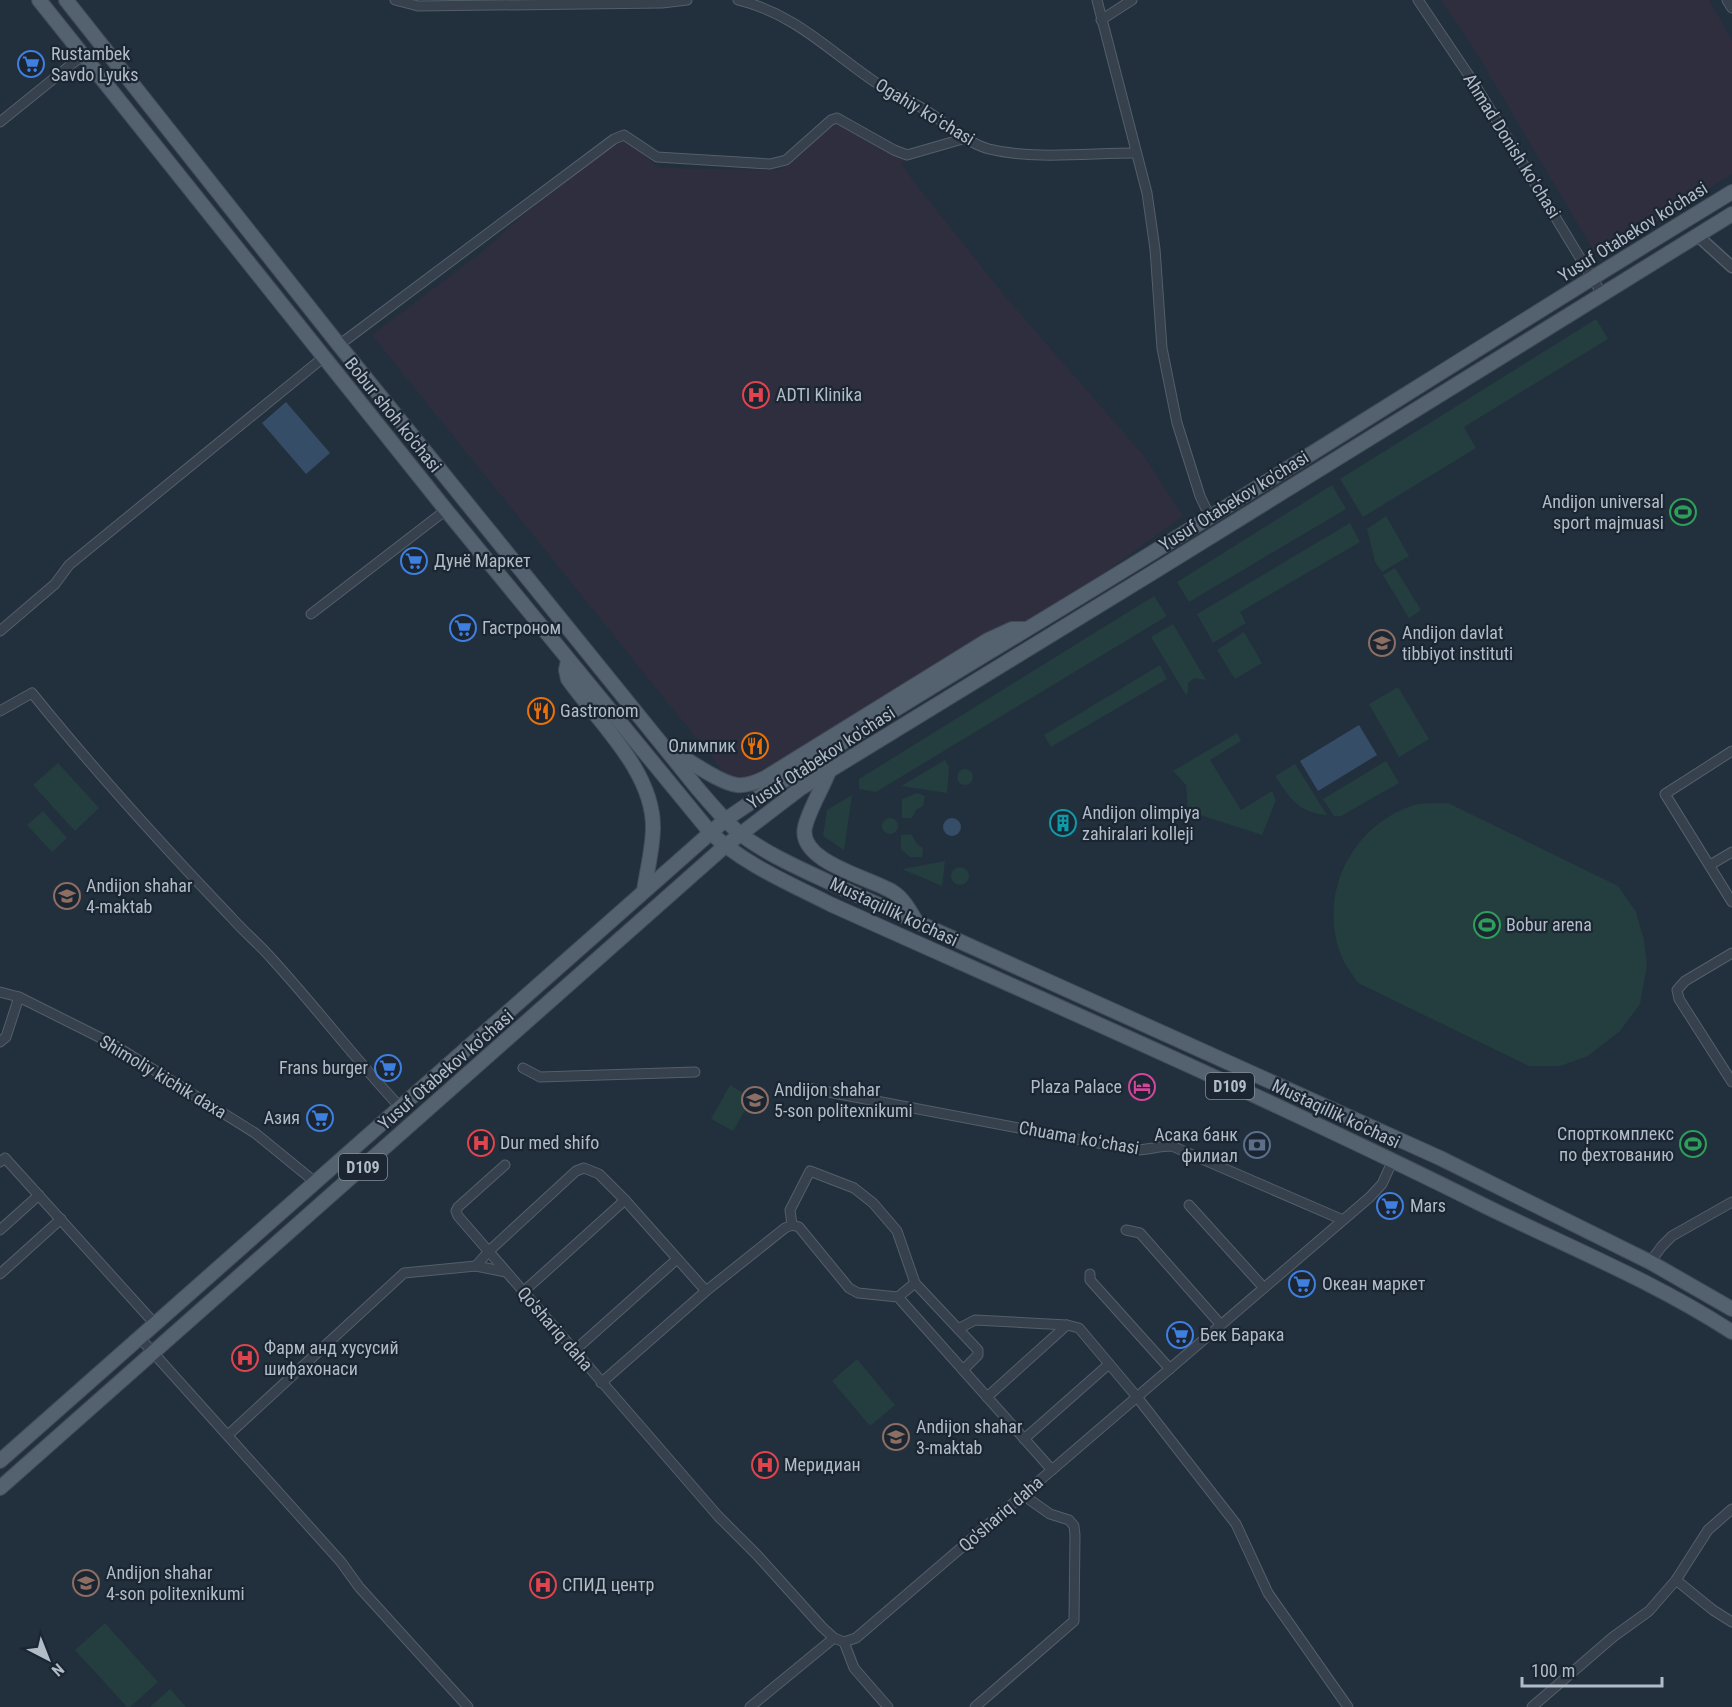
<svg xmlns="http://www.w3.org/2000/svg" width="1732" height="1707" viewBox="0 0 1732 1707" font-family="'Roboto Condensed',sans-serif">
<style>
.medical{fill:#2f2e3e}
.green{fill:#243d3e}
.water{fill:#354d66}
.lines{fill:none;stroke-linecap:round;stroke-linejoin:round}
.minor-casing{stroke:#545f6b;stroke-width:11}
.tertiary-casing{stroke:#545f6b;stroke-width:13}
.primary-casing{stroke:#424d59;stroke-width:16}
.minor{stroke:#36414d;stroke-width:9}
.tertiary{stroke:#36414d;stroke-width:10}
.primary{stroke:#54616e;stroke-width:14}
.labels{text-anchor:middle;stroke-width:4.5;stroke-linejoin:round;paint-order:stroke}
.shield{fill:#1b2632;stroke:#848f9c;stroke-width:1.5}
.shield-label{font-size:16px;font-weight:bold;fill:#b1bcc9}
.poi-label{font-size:18px;fill:#b1bcc9;stroke:#1b2632;text-anchor:start}
.street-label{font-size:18px;fill:#b1bcc9;stroke:#1b2632}
</style>
<rect width="100%" height="100%" fill="#22303d"/>
<g class="medical">
<polygon points="1441,0 1709,0 1732,40 1732,174 1598,258 1473,47"/>
<polygon points="838,121 905,158 902,165 915,183 1004,295 1144,456 1183,516 1079,591 975,652 761,777 731,781 372,335 482,252 524,214 620,138 630,142 659,168 780,170"/>
</g>
<g class="green">
<polygon points="1596,319 1608,339 1464,427 1476,448 1363,517 1340,479"/>
<polygon points="1332,485 1346,509 1189,602 1177,582"/>
<polygon points="1386,516 1409,556 1382,572 1375,562 1367,529"/>
<polygon points="1350,523 1360,542 1240,612 1246,623 1213,643 1197,614"/>
<polygon points="1395,568 1421,610 1409,618 1383,575"/>
<polygon points="1154,596 1167,616 876,792 859,789 859,779"/>
<polygon points="1173,624 1206,680 1194,678 1188,683 1188,692 1186,695 1151,637"/>
<polygon points="1244,632 1262,663 1235,679 1217,650"/>
<polygon points="1160,665 1167,679 1051,747 1044,735"/>
<polygon points="1398,687 1429,739 1399,757 1369,704"/>
<polygon points="1237,733 1241,741 1210,760 1241,810 1272,791 1276,800 1262,835 1188,811 1186,785 1173,771"/>
<polygon points="945,760 949,767 947,793 901,786"/>
<polygon points="1386,761 1399,783 1341,816 1334,816 1323,799"/>
<polygon points="58,763 99,808 75,831 33,785"/>
<path d="M1295,764l32,51c-30,-3 -36,-16 -52,-39z"/>
<circle cx="965" cy="777" r="8"/>
<polygon points="917,793 925,796 923,806 916,810 912,818 902,818 902,799"/>
<polygon points="852,795 844,850 823,836 827,810"/>
<path d="M1448,803l170,83 18,26 8,28 3,25 -7,39 -20,27 -32,25 -28,10h-31l-171,-83c-5,-8 -11,-15 -15,-23 -27,-62 6,-132 68,-154 11,-4 25,-2 37,-3z"/>
<polygon points="43,811 67,838 52,852 27,825"/>
<circle cx="890" cy="826" r="8"/>
<polygon points="911,834 917,844 923,848 922,857 910,857 901,849 901,835"/>
<polygon points="945,861 942,886 902,869"/>
<circle cx="960" cy="876" r="9"/>
<polygon points="730,1085 752,1098 733,1131 711,1119"/>
<polygon points="857,1359 895,1405 870,1426 832,1381"/>
<polygon points="105,1623 158,1682 130,1707 127,1707 75,1650"/>
<polygon points="170,1689 186,1707 150,1707"/>
</g>
<g class="water">
<polygon points="286,402 330,453 306,474 262,423"/>
<polygon points="1359,725 1377,755 1318,791 1300,761"/>
<circle cx="952" cy="827" r="9"/>
</g>
<g class="lines">
<defs>
<g id="minor">
<polyline points="395,0 418,6 662,3 687,0"/>
<path d="M738,0c58,14 92,52 140,84 16,11 36,18 52,29 18,12 37,30 59,36 45,11 100,4 146,4"/>
<polyline points="1097,0 1147,193 1155,249 1162,348 1177,423 1200,496 1210,517"/>
<polyline points="1418,0 1474,83 1602,294"/>
<polyline points="1727,0 1732,8"/>
<polyline points="1101,20 1132,0"/>
<polyline points="0,122 83,55"/>
<polyline points="339,345 614,139 624,135 657,157 770,164 786,160 831,120 837,118 894,150 907,155 966,138"/>
<polyline points="311,614 446,510"/>
<polyline points="0,631 55,584 69,565 324,357"/>
<path d="M0,711l32,-18c63,78 130,152 199,224 13,15 28,27 41,42 44,48 83,100 128,148"/>
<polyline points="1732,751 1665,794 1732,902"/>
<polyline points="1710,865 1732,852"/>
<polyline points="1732,953 1685,981 1677,990 1679,999 1732,1082"/>
<polyline points="0,992 19,997 111,1043 255,1133 315,1182"/>
<polyline points="0,1042 6,1037 19,997"/>
<polyline points="523,1068 540,1077 695,1072"/>
<path d="M802,1087l333,63c13,0 24,-4 37,-4l171,74"/>
<polyline points="0,1162 5,1158 155,1324"/>
<polyline points="505,1165 458,1207 456,1211 458,1216 718,1516 757,1555 822,1627 834,1638 844,1642 856,1638 1370,1197 1382,1184 1393,1160"/>
<polyline points="1189,1205 1264,1288"/>
<polyline points="792,1225 790,1210 810,1171 854,1188 873,1203 897,1231 915,1283"/>
<polyline points="0,1230 39,1195"/>
<polyline points="1126,1230 1140,1233 1221,1325"/>
<polyline points="1650,1262 1662,1246 1672,1236 1732,1202"/>
<polyline points="476,1266 489,1251 576,1171 584,1168 599,1174 625,1200 706,1291"/>
<polyline points="0,1274 61,1219"/>
<polyline points="1090,1274 1090,1280 1170,1369"/>
<polyline points="523,1292 625,1200"/>
<polyline points="898,1297 915,1283 978,1350 978,1355 963,1370"/>
<polyline points="958,1329 975,1320 1067,1325 1079,1328 1137,1397 1236,1524 1268,1593 1348,1707"/>
<polyline points="140,1338 341,1562 359,1587 468,1707"/>
<polyline points="574,1351 676,1260"/>
<polyline points="601,1383 706,1291 785,1228 792,1225 799,1227 849,1288 858,1293 898,1297 1052,1470"/>
<polyline points="987,1397 1067,1325"/>
<polyline points="228,1435 404,1273 476,1266 506,1272"/>
<polyline points="1024,1439 1109,1364"/>
<polyline points="1676,1580 1713,1610 1732,1622"/>
<polyline points="844,1642 854,1668 888,1707"/>
<polyline points="750,1707 834,1638"/>
<polyline points="975,1707 1074,1621 1075,1535 1074,1526 1069,1520 1050,1514 1023,1495"/>
<polyline points="1532,1707 1613,1637 1649,1611 1676,1580 1708,1530 1732,1509"/>
</g>
<polyline id="tertiary" points="1698,236 1732,267"/>
<g id="primary">
<path d="M39,0l407,510 264,322c33,32 79,51 120,72 220,99 441,195 657,303 82,40 168,75 245,125"/>
<path d="M66,0l273,345 359,444c13,15 26,31 41,44 30,23 65,37 98,53l603,272 210,104 82,47"/>
<path d="M568,661l-2,9 2,9c31,44 85,92 85,148 0,21 -6,43 -9,64"/>
<path d="M669,749c17,9 50,34 68,36 10,1 19,-3 28,-7l223,-138 24,-11h14"/>
<path d="M829,771c-7,18 -20,39 -24,56 -8,35 66,51 88,65 10,6 17,19 23,29"/>
<path d="M0,1461l725,-641c139,-96 287,-180 430,-269 193,-119 383,-241 577,-359"/>
<polyline points="0,1488 725,846 801,788 1152,573 1732,214"/>
</g>
</defs>
<use href="#minor" class="minor-casing"/>
<use href="#tertiary" class="tertiary-casing"/>
<use href="#primary" class="primary-casing"/>
<use href="#minor" class="minor"/>
<use href="#tertiary" class="tertiary"/>
<use href="#primary" class="primary"/>
</g>
<defs>
<symbol id="supermarket-ring" viewBox="-11 -11 22 22"><circle r="9.5" fill="#1b2632" stroke="#3f7fe0" stroke-width="1.5"/><path d="M-6-5.5h2.5l.6 2H6L4.5 2H-2.5L-4.4-4H-6ZM-1.5 3.2a1.3 1.3 0 1 0 .1 0ZM3 3.2a1.3 1.3 0 1 0 .1 0Z" fill="#3f7fe0"/></symbol>
<symbol id="hospital-ring" viewBox="-11 -11 22 22"><circle r="9.5" fill="#1b2632" stroke="#e0444e" stroke-width="1.5"/><path d="M-5-5h3v3.5h4V-5h3V5h-3V1.5h-4V5h-3Z" fill="#e0444e"/></symbol>
<symbol id="stadium-ring" viewBox="-11 -11 22 22"><circle r="9.5" fill="#1b2632" stroke="#2e9e5b" stroke-width="1.5"/><path d="M0-5a6.5 5 0 1 0 0 10a6.5 5 0 1 0 0-10ZM-3.5-1.8h7v3.6h-7Z" fill="#2e9e5b"/></symbol>
<symbol id="university-ring" viewBox="-11 -11 22 22"><circle r="9.5" fill="#1b2632" stroke="#8d6e63" stroke-width="1.5"/><path d="M0-5L7-2L0 1L-7-2ZM-4 1L0 2.5L4 1V4Q0 6-4 4Z" fill="#8d6e63"/></symbol>
<symbol id="restaurant-ring" viewBox="-11 -11 22 22"><circle r="9.5" fill="#1b2632" stroke="#e8710a" stroke-width="1.5"/><path d="M-5-6h1v4h1v-4h1v4h1v-4h1v5L-1.5 .5V6h-2V.5L-5-1ZM5-6V6H3V1.5H1.5Q1.5-4 5-6Z" fill="#e8710a"/></symbol>
<symbol id="building-ring" viewBox="-11 -11 22 22"><circle r="9.5" fill="#1b2632" stroke="#0f9aa8" stroke-width="1.5"/><path d="M-4-6H4V6H1V3H-1V6H-4ZM-2.5-4.3h1.7v1.8h-1.7ZM.8-4.3h1.7v1.8H.8ZM-2.5-1h1.7V.8h-1.7ZM.8-1h1.7V.8H.8Z" fill="#0f9aa8"/></symbol>
<symbol id="school-ring" viewBox="-11 -11 22 22"><circle r="9.5" fill="#1b2632" stroke="#8d6e63" stroke-width="1.5"/><path d="M0-5L7-2L0 1L-7-2ZM-4 1L0 2.5L4 1V4Q0 6-4 4Z" fill="#8d6e63"/></symbol>
<symbol id="hotel-ring" viewBox="-11 -11 22 22"><circle r="9.5" fill="#1b2632" stroke="#d1479c" stroke-width="1.5"/><path d="M-6-4.5h1.5V1H6V5H4.5V3h-9V5H-6ZM-4 0a1.8 1.8 0 1 1 3.6 0ZM.5 0V-2.5h3Q6-2.5 6 0Z" fill="#d1479c"/></symbol>
<symbol id="bank-ring" viewBox="-11 -11 22 22"><circle r="9.5" fill="#1b2632" stroke="#5c6f8a" stroke-width="1.5"/><path d="M-6-4H6V4H-6ZM0-2.3a2.3 2.3 0 1 0 0 4.6a2.3 2.3 0 1 0 0-4.6Z" fill="#5c6f8a"/></symbol>
</defs>
<g fill-rule="evenodd">
<use href="#supermarket-ring" x="16" y="49" width="30" height="30"/>
<use href="#hospital-ring" x="741" y="380" width="30" height="30"/>
<use href="#stadium-ring" x="1668" y="497" width="30" height="30"/>
<use href="#supermarket-ring" x="399" y="546" width="30" height="30"/>
<use href="#supermarket-ring" x="448" y="613" width="30" height="30"/>
<use href="#university-ring" x="1367" y="628" width="30" height="30"/>
<use href="#restaurant-ring" x="526" y="696" width="30" height="30"/>
<use href="#restaurant-ring" x="740" y="731" width="30" height="30"/>
<use href="#building-ring" x="1048" y="808" width="30" height="30"/>
<use href="#school-ring" x="52" y="881" width="30" height="30"/>
<use href="#stadium-ring" x="1472" y="910" width="30" height="30"/>
<use href="#supermarket-ring" x="373" y="1053" width="30" height="30"/>
<use href="#hotel-ring" x="1127" y="1072" width="30" height="30"/>
<use href="#university-ring" x="740" y="1085" width="30" height="30"/>
<use href="#supermarket-ring" x="305" y="1103" width="30" height="30"/>
<use href="#hospital-ring" x="466" y="1128" width="30" height="30"/>
<use href="#stadium-ring" x="1678" y="1129" width="30" height="30"/>
<use href="#bank-ring" x="1242" y="1130" width="30" height="30"/>
<use href="#supermarket-ring" x="1375" y="1191" width="30" height="30"/>
<use href="#supermarket-ring" x="1287" y="1269" width="30" height="30"/>
<use href="#supermarket-ring" x="1165" y="1320" width="30" height="30"/>
<use href="#hospital-ring" x="230" y="1343" width="30" height="30"/>
<use href="#school-ring" x="881" y="1422" width="30" height="30"/>
<use href="#hospital-ring" x="750" y="1450" width="30" height="30"/>
<use href="#university-ring" x="71" y="1568" width="30" height="30"/>
<use href="#hospital-ring" x="528" y="1570" width="30" height="30"/>
</g>
<g class="labels">
<g class="shield">
<rect x="1206" y="1073" width="48" height="26" rx="4.5"/>
<rect x="339" y="1154" width="48" height="26" rx="4.5"/>
</g>
<g class="shield-label">
<text x="1230" y="1092">D109</text>
<text x="363" y="1173">D109</text>
</g>
<g class="poi-label">
<text x="51" y="60">Rustambek<tspan x="51" dy="21">Savdo Lyuks</tspan></text>
<text x="776" y="401">ADTI Klinika</text>
<text x="1664" y="508" text-anchor="end">Andijon universal<tspan x="1664" dy="21">sport majmuasi</tspan></text>
<text x="434" y="567">Дунё Маркет</text>
<text x="482" y="634">Гастроном</text>
<text x="1402" y="639">Andijon davlat<tspan x="1402" dy="21">tibbiyot instituti</tspan></text>
<text x="560" y="717">Gastronom</text>
<text x="736" y="752" text-anchor="end">Олимпик</text>
<text x="1082" y="819">Andijon olimpiya<tspan x="1082" dy="21">zahiralari kolleji</tspan></text>
<text x="86" y="892">Andijon shahar<tspan x="86" dy="21">4-maktab</tspan></text>
<text x="1506" y="931">Bobur arena</text>
<text x="368" y="1074" text-anchor="end">Frans burger</text>
<text x="1122" y="1093" text-anchor="end">Plaza Palace</text>
<text x="774" y="1096">Andijon shahar<tspan x="774" dy="21">5-son politexnikumi</tspan></text>
<text x="300" y="1124" text-anchor="end">Азия</text>
<text x="1674" y="1140" text-anchor="end">Спорткомплекс<tspan x="1674" dy="21">по фехтованию</tspan></text>
<text x="1238" y="1141" text-anchor="end">Асака банк<tspan x="1238" dy="21">филиал</tspan></text>
<text x="500" y="1149">Dur med shifo</text>
<text x="1410" y="1212">Mars</text>
<text x="1322" y="1290">Океан маркет</text>
<text x="1200" y="1341">Бек Барака</text>
<text x="264" y="1354">Фарм анд хусусий<tspan x="264" dy="21">шифахонаси</tspan></text>
<text x="916" y="1433">Andijon shahar<tspan x="916" dy="21">3-maktab</tspan></text>
<text x="784" y="1471">Меридиан</text>
<text x="106" y="1579">Andijon shahar<tspan x="106" dy="21">4-son politexnikumi</tspan></text>
<text x="562" y="1591">СПИД центр</text>
</g>
<g class="street-label">
<text transform="translate(925 112) rotate(31)" y="6">Ogahiy koʻchasi</text>
<text transform="translate(1512 146) rotate(58)" y="6">Ahmad Donish koʻchasi</text>
<text transform="translate(1633 232) rotate(-32)" y="6">Yusuf Otabekov ko'chasi</text>
<text transform="translate(393 415) rotate(51)" y="6">Bobur shoh ko'chasi</text>
<text transform="translate(1234 501) rotate(-32)" y="6">Yusuf Otabekov ko'chasi</text>
<text transform="translate(821 758) rotate(-33)" y="6">Yusuf Otabekov ko'chasi</text>
<text transform="translate(894 912) rotate(25)" y="6">Mustaqillik ko'chasi</text>
<text transform="translate(446 1070) rotate(-41)" y="6">Yusuf Otabekov ko'chasi</text>
<text transform="translate(163 1077) rotate(31)" y="6">Shimoliy kichik daxa</text>
<text transform="translate(1336 1114) rotate(25)" y="6">Mustaqillik ko'chasi</text>
<text transform="translate(1079 1138) rotate(10)" y="6">Chuama koʻchasi</text>
<text transform="translate(555 1329) rotate(49)" y="6">Qo'shariq daha</text>
<text transform="translate(1001 1514) rotate(-41)" y="6">Qo'shariq daha</text>
</g>
</g>
<g transform="translate(48 1659) rotate(138)" stroke="#1b2632" stroke-width="4.5" paint-order="stroke">
<path d="M0-4.5L10 22L0 15L-10 22Z" fill="#b1bcc9"/>
<text y="-9" font-size="16" font-weight="bold" text-anchor="middle" fill="#b1bcc9">N</text>
</g>
<path d="M1522 1677v9h140v-9" fill="none" stroke="#b1bcc9" stroke-width="3"/>
<text x="1531" y="1677" font-size="18" fill="#b1bcc9" stroke="#1b2632" stroke-width="4.5" paint-order="stroke">100 m</text>
</svg>
